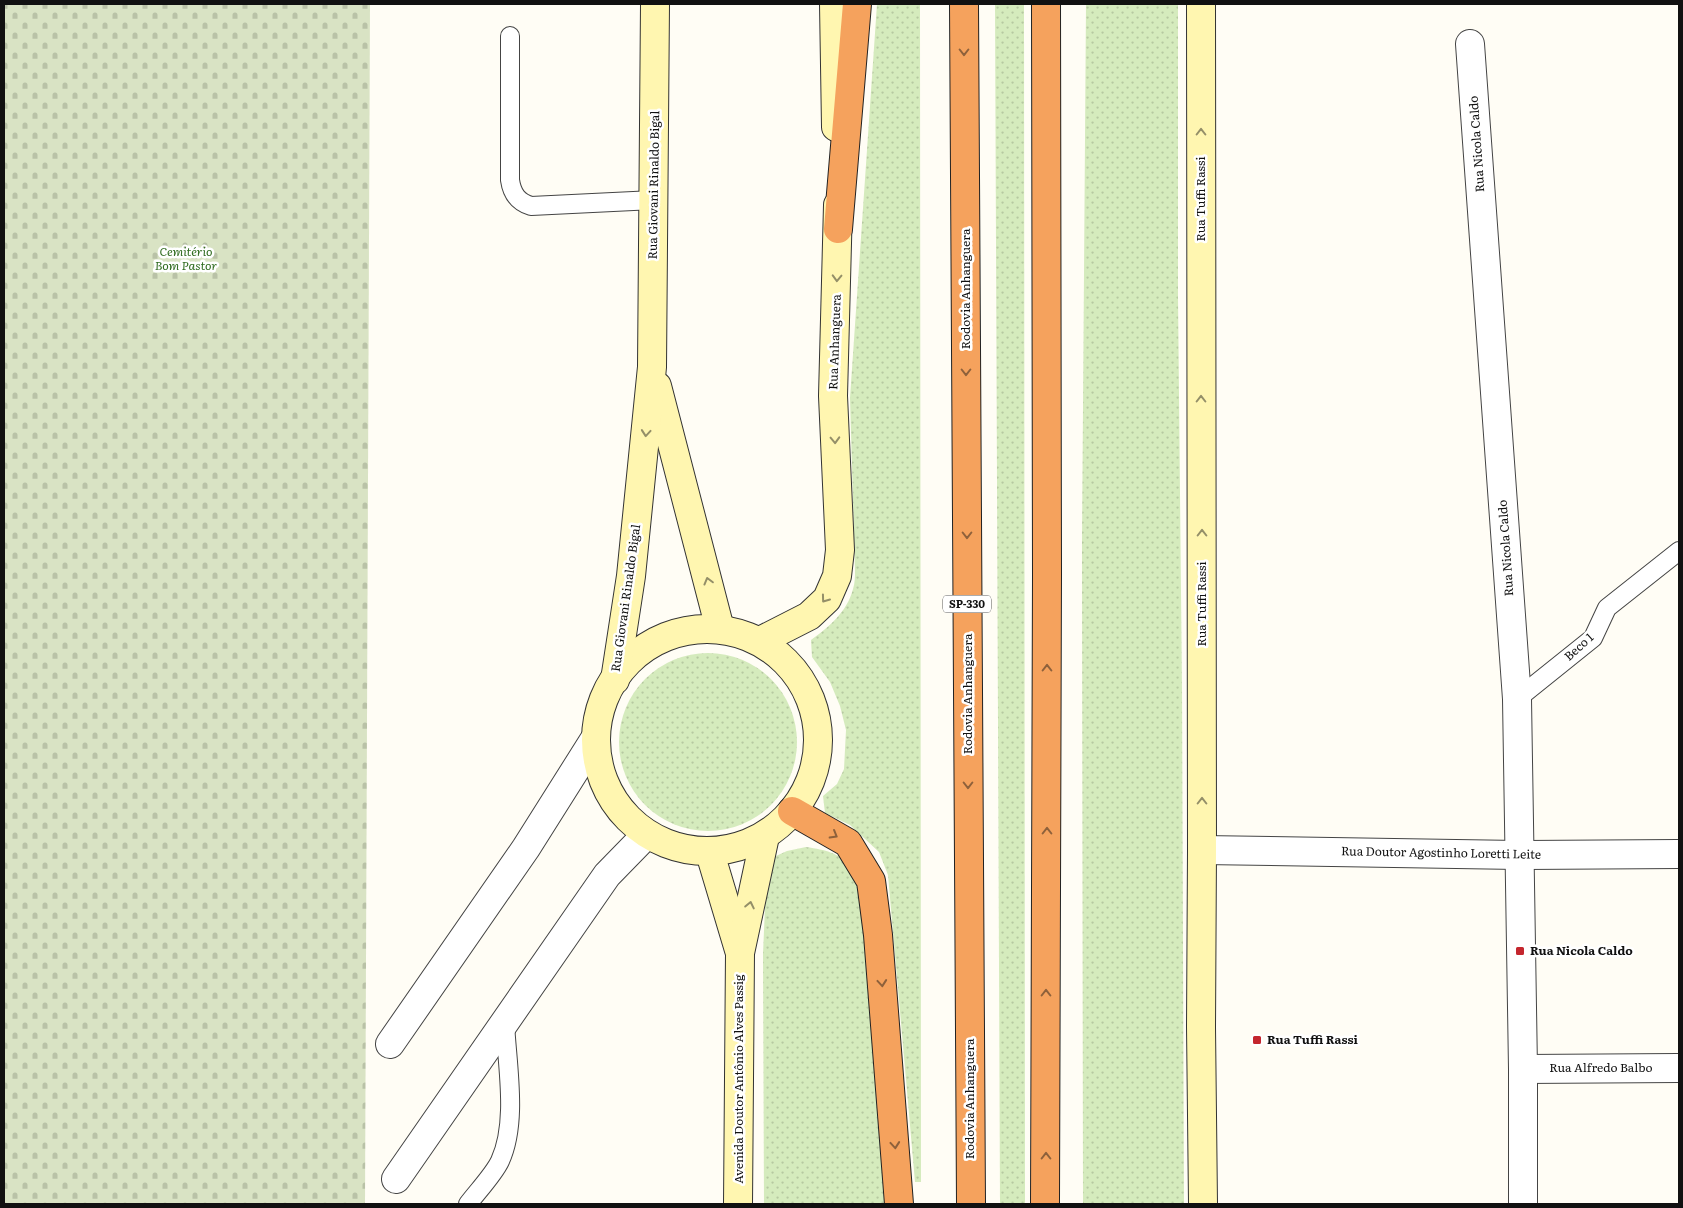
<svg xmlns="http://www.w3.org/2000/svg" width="1683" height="1208" viewBox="0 0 1683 1208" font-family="Literata,serif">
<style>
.grass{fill:url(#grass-dots)}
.cemetery{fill:url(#cemetery-stones)}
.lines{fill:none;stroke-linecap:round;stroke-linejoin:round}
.lane-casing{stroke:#444;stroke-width:20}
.street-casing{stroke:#444;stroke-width:30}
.secondary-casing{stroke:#333;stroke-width:30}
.highway-casing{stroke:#222;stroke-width:30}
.lane{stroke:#fff;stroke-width:18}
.street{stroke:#fff;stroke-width:28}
.secondary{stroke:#fff6b0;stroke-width:28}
.highway{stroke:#f5a25d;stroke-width:28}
.oneway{stroke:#8e613b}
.oneway2{stroke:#948f68}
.poi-dot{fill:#c4262e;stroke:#fff;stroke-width:2}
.labels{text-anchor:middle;stroke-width:5;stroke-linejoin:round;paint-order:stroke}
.shield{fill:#fff;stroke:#585858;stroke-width:1}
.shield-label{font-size:11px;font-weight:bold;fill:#111}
.street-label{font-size:12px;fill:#111;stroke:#fff}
.park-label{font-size:12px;font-style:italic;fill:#2f6b1f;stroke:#fff}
.poi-label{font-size:12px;font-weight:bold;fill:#111;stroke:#fff;text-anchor:start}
</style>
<defs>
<pattern id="grass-dots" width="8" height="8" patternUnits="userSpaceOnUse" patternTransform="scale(1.25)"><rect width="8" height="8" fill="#d5ebbd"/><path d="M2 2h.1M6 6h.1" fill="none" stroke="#b6c8a1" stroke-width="1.8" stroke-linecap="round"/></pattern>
<pattern id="cemetery-stones" width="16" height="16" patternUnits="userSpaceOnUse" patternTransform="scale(1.25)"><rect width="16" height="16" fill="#d9e3c4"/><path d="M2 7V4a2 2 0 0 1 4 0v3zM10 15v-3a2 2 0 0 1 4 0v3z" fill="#b9c2a7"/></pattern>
</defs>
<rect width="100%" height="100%" fill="#fffdf5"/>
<g class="grass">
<path d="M877,4h43l1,1178h-6l-27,-307 -9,-23 -29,-27 -25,-12 -2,-17 14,-12 7,-15 2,-39 -6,-24 -10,-24 -18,-25 -1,-17c18,-13 36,-28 42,-51 2,-6 2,-13 2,-19l-5,-172z"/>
<polygon points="995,4 1024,4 1025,1204 1000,1204"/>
<polygon points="1086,4 1178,4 1178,297 1182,689 1184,1204 1083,1204 1082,543"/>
<circle cx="708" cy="742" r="89"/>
<path d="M806,847c42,6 42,15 58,51l22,306h-122l-1,-250 4,-94 20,-9z"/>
</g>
<polygon class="cemetery" points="4,4 370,4 365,1204 4,1204"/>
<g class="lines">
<defs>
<g id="lane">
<path d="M510,36v144c2,14 8,22 21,26l123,-6"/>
<polyline points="1517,699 1593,638 1607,608 1679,551"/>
<path d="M468,1204c9,-12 26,-30 32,-43 18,-39 7,-96 5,-138"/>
</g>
<g id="street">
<polyline points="1470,44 1517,699 1523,1069 1523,1204"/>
<polyline points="1202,850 1518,855 1679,854"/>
<polyline points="390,1044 526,848 596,737"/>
<polyline points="1523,1069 1679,1068"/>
<polyline points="396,1179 607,875 646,835"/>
</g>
<g id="secondary">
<polyline points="834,4 836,127"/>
<polyline points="1201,4 1202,850 1201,1027 1203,1204"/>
<polyline points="657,386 720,629"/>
<circle cx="707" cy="740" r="111"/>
<polyline points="760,641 809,616 827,599 837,576 840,550 833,396 838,205"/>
<polyline points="615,680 631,576 652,367 655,4"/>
<polyline points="710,853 739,950"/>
<polyline points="738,1204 740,953 765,836"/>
</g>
<g id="highway">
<polyline points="964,4 971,1204"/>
<polyline points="838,229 857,4"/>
<polyline points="792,811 848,843 871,881 878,935 899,1204"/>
<polyline points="1045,1204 1047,574 1046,4"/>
</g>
</defs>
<use href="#lane" class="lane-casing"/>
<use href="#street" class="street-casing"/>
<use href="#secondary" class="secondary-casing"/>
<use href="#highway" class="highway-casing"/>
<use href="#lane" class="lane"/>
<use href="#street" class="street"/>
<use href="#secondary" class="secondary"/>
<use href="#highway" class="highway"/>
</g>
<defs><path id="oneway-chevron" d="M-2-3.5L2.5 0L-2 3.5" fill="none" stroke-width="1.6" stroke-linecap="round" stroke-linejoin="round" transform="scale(1.25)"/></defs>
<g class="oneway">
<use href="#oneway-chevron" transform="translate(964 52) rotate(90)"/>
<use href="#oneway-chevron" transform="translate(966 372) rotate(90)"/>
<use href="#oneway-chevron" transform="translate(967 535) rotate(90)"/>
<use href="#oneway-chevron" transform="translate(1047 668) rotate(-90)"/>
<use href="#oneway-chevron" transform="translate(968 785) rotate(90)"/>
<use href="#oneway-chevron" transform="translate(1047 831) rotate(-90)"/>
<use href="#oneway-chevron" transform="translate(834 835) rotate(30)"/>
<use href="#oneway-chevron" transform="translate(882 983) rotate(85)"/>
<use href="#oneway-chevron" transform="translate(1046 993) rotate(-90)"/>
<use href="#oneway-chevron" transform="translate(895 1145) rotate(85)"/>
<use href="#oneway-chevron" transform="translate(1046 1156) rotate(-90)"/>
</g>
<g class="oneway2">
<use href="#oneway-chevron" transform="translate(1201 132) rotate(-90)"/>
<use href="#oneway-chevron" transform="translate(837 278) rotate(92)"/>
<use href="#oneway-chevron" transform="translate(1201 399) rotate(-90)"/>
<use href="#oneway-chevron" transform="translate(646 433) rotate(95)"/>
<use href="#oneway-chevron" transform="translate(835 440) rotate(88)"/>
<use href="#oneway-chevron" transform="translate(1202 533) rotate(-90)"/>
<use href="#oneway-chevron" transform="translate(708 581) rotate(-105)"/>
<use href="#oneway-chevron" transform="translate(825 599) rotate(126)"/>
<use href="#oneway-chevron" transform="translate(1202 801) rotate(-90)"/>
<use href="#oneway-chevron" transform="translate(750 905) rotate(-78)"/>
</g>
<g class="poi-dot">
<rect x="1515" y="946" width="10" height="10" rx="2.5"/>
<rect x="1252" y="1035" width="10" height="10" rx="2.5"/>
</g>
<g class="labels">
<rect class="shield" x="943" y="595.5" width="48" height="17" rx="4"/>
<g class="shield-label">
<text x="967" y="608">SP-330</text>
</g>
<g class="street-label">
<text transform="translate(1477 144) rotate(-94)" y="4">Rua Nicola Caldo</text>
<text transform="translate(654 185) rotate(-89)" y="4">Rua Giovani Rinaldo Bigal</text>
<text transform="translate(1201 199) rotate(-90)" y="4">Rua Tuffi Rassi</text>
<text transform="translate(966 289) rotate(-90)" y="4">Rodovia Anhanguera</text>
<text transform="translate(835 342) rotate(-88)" y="4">Rua Anhanguera</text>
<text transform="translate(1506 548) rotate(-94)" y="4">Rua Nicola Caldo</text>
<text transform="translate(626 598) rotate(-82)" y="4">Rua Giovani Rinaldo Bigal</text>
<text transform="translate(1202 604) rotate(-90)" y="4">Rua Tuffi Rassi</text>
<text transform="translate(1579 647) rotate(-42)" y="4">Beco 1</text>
<text transform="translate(968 694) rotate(-90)" y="4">Rodovia Anhanguera</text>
<text transform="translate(1441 853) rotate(1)" y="4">Rua Doutor Agostinho Loretti Leite</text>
<text x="1601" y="1072">Rua Alfredo Balbo</text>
<text transform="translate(739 1079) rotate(-90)" y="4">Avenida Doutor Antônio Alves Passig</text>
<text transform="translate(970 1099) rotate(-90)" y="4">Rodovia Anhanguera</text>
</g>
<g class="park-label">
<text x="186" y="256">Cemitério<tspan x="186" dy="14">Bom Pastor</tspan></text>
</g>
<g class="poi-label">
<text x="1530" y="955">Rua Nicola Caldo</text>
<text x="1267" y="1044">Rua Tuffi Rassi</text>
</g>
</g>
<rect width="1683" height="1208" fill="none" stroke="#111111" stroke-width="10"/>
</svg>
